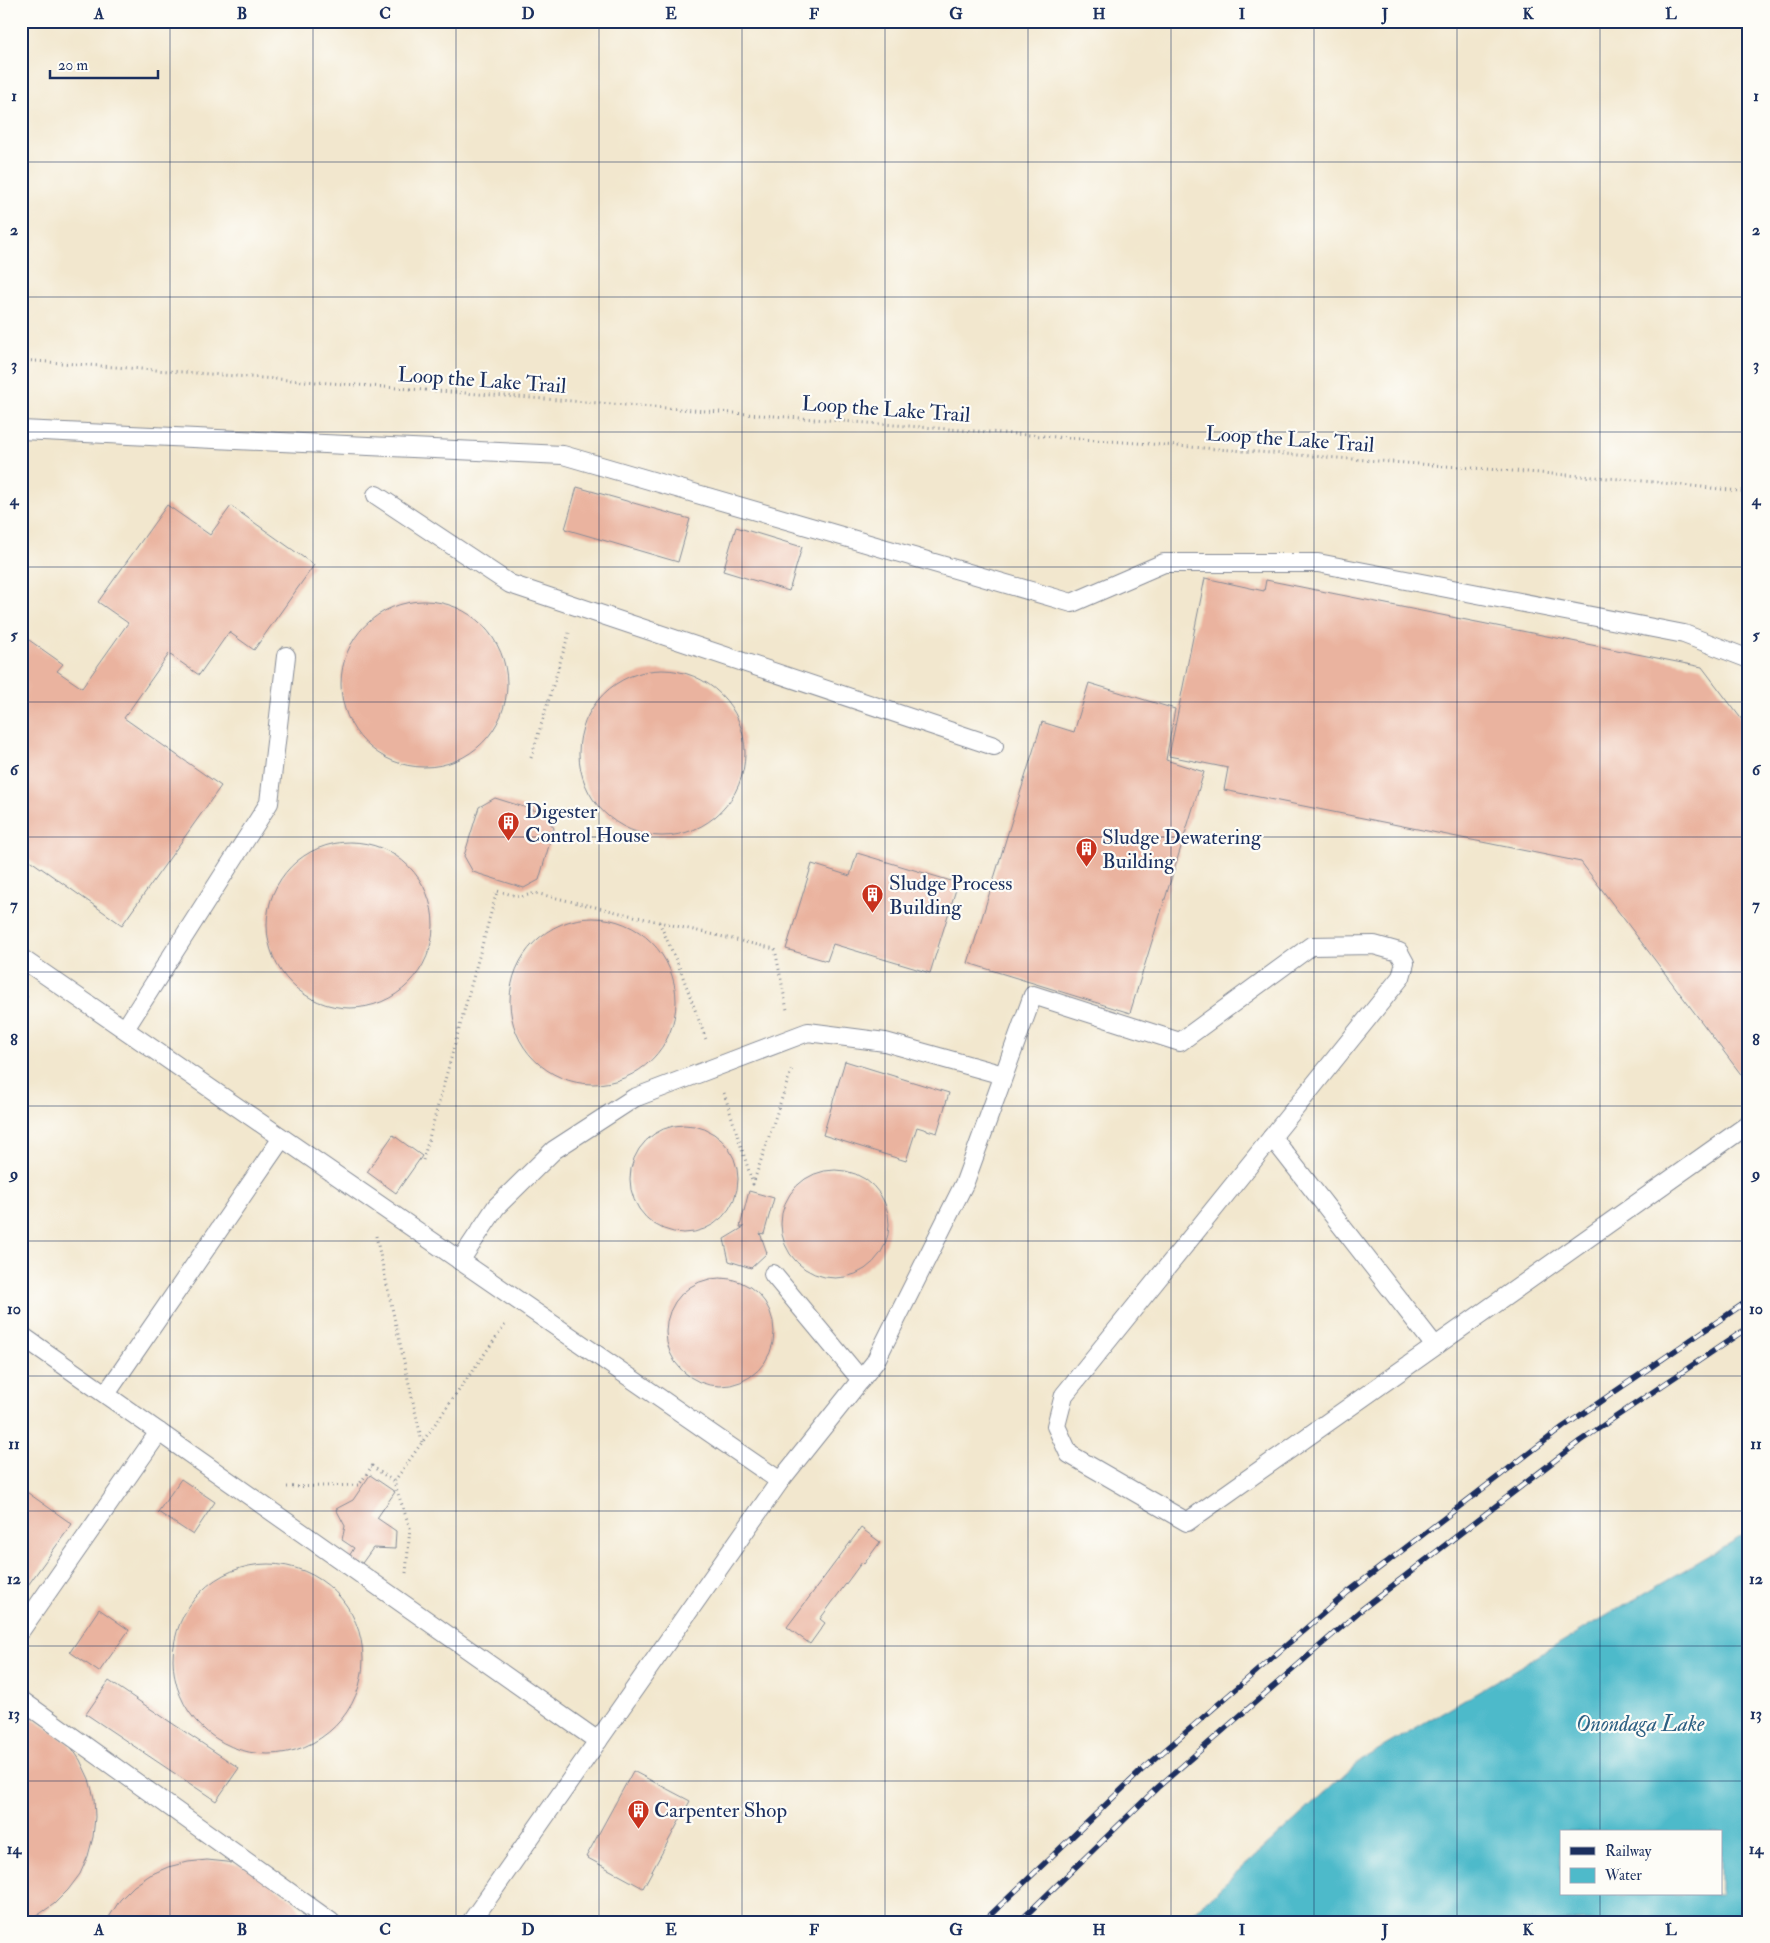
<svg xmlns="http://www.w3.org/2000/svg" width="1770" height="1943" viewBox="0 0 1770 1943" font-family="'IM FELL Double Pica',serif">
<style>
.water{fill:#4ebaca;stroke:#347494;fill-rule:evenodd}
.building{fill:#eab39f}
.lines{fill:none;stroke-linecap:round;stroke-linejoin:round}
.service-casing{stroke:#868b96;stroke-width:20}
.path{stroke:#868b96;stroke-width:3;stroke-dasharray:1 4;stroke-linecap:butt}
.service{stroke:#fff;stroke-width:18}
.rail-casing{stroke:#1b2f5e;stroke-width:5.5}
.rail{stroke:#fdfcf7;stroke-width:4;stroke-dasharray:11;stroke-linecap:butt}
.grid{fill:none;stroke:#1b2f5e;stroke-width:1;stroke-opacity:0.55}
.labels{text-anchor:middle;stroke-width:4.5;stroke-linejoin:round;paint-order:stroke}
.street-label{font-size:21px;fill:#1b2f5e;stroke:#fdfcf7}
.poi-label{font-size:21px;fill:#1b2f5e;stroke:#fdfcf7;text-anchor:start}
.water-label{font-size:22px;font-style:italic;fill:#2d6084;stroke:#fdfcf7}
.neatline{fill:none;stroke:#1b2f5e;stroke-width:2}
.grid-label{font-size:16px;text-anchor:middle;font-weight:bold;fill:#1b2f5e}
</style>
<rect width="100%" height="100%" fill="#fdfcf7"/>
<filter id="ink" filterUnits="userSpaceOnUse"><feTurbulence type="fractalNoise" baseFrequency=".02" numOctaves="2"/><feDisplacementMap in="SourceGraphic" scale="10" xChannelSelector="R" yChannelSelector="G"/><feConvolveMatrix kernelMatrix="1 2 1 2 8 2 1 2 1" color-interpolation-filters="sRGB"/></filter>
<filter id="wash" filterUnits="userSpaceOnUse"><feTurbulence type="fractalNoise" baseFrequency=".0096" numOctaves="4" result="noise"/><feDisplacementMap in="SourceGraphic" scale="20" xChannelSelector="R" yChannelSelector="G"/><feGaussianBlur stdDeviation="1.12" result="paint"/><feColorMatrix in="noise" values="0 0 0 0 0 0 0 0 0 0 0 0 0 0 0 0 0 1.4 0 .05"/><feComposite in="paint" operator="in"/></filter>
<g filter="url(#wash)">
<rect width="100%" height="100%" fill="#f2e7ce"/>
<path class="water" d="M1749,1532v390h-566l178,-162zM1561,1832h160v62h-160z"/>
<g id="blocks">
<g class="building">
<polygon points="577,487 690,519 678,562 565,529"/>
<polygon points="167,505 210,535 231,506 314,565 254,650 229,632 199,675 169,654 124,718 221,786 122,925 21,854 21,651 29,640 63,664 57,671 82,688 128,623 98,602"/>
<polygon points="736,527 802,547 789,591 723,571"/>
<polygon points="1205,578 1264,591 1266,580 1702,667 1749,729 1749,1085 1581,862 1224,790 1228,768 1169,756"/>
<circle cx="424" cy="684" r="83"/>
<circle cx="662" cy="753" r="83"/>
<polygon points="1089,683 1175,709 1166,760 1204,772 1130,1013 968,963 1042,722 1074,732"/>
<polygon points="495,798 543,813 554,828 539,880 524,888 473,872 464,856 479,807"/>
<circle cx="350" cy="925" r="83"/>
<polygon points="857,853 958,883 930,973 833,944 827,961 786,949 812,864 850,876"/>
<circle cx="593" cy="1001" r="83"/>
<polygon points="845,1061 949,1093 937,1133 917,1127 906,1161 823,1135"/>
<circle cx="684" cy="1179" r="54"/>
<polygon points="393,1135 422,1156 396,1193 367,1172"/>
<circle cx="835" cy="1224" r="54"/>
<polygon points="749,1191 774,1198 764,1234 760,1233 767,1253 751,1268 729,1261 724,1239 744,1227 740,1227"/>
<circle cx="720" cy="1332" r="54"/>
<polygon points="370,1475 395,1492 377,1518 396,1531 395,1549 373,1548 360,1566 348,1558 354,1548 342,1540 345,1526 336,1509 353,1500"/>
<polygon points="181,1479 215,1502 193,1535 158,1512"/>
<polygon points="21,1488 72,1524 21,1595"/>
<polygon points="861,1528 880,1542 864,1564 862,1562 820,1619 825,1623 810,1644 787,1627"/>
<circle cx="268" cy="1659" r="95"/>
<polygon points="99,1609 129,1630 99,1672 70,1652"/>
<polygon points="109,1681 239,1768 216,1801 86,1714"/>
<polygon points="21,1710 69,1744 80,1760 89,1779 94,1798 95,1817 93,1837 88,1856 80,1874 68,1890 54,1904 38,1915 24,1922 21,1922"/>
<polygon points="633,1771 690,1801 643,1888 586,1857"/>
<polygon points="207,1860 227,1862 246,1867 294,1901 308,1922 106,1922 120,1900 134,1886 150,1875 168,1867 188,1862"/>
</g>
</g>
</g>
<g filter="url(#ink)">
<use href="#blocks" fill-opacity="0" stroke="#868b96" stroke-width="1"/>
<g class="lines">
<defs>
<g id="service">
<polyline points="21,430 563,455 1072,603 1164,563 1318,563 1684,634 1749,659"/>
<polyline points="376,495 510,584 994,746"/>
<polyline points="21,958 780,1481"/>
<polyline points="125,1029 269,803 286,656"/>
<polyline points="1272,1137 1435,1346"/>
<polyline points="460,1261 496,1207 554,1150 634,1098 808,1032 885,1042 1003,1075"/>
<polyline points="773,1274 861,1380"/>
<polyline points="21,1335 598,1741"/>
<polyline points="106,1394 282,1138"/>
<polyline points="21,1630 159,1432"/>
<polyline points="21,1700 331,1922"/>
<polyline points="471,1922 780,1481 875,1362 965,1182 1033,995 1180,1042 1311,946 1374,945 1399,952 1405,963 1401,977 1064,1395 1056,1426 1069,1454 1187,1522 1749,1124"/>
</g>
</defs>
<use href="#service" class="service-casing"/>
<g class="path">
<polyline points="21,360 1634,480 1749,492"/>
<polyline points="531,758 569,633"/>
<polyline points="659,922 680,969 707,1042"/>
<polyline points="21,1005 27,996"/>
<polyline points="724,1093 753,1184 792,1068"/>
<polyline points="423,1160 497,891 521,897 535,893 775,949 787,1010"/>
<polyline points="376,1236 422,1442"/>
<polyline points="287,1487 359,1485 372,1466 394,1482"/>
<polyline points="406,1573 410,1528 394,1482 505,1325"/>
</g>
<use href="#service" class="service"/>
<defs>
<g id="rail">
<polyline points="983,1922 1141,1771 1348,1592 1563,1427 1749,1300"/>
<polyline points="1019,1922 1157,1788 1361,1610 1580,1441 1749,1327"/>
</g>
</defs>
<use href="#rail" class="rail-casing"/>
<use href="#rail" class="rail"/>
</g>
</g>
<path class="grid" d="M170,21v1901M313,21v1901M456,21v1901M599,21v1901M742,21v1901M885,21v1901M1028,21v1901M1171,21v1901M1314,21v1901M1457,21v1901M1600,21v1811M21,162h1728M21,297h1728M21,432h1728M21,567h1728M21,702h1728M21,837h1728M21,972h1728M21,1106h1728M21,1241h1728M21,1376h1728M21,1511h1728M21,1646h1728M21,1781h1728M1600,1894v28"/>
<defs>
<symbol id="building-pin" viewBox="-11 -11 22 30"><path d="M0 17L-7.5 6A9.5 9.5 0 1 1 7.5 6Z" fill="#c8321e" stroke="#fdfcf7"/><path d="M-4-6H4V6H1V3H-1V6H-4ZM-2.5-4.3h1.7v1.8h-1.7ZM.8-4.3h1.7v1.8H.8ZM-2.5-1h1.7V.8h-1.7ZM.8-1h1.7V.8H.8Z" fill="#fff"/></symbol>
</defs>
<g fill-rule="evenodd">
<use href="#building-pin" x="496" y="810" width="25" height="34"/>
<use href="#building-pin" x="1074" y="836" width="25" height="34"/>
<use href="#building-pin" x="860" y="882" width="25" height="34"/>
<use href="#building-pin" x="626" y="1798" width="25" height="34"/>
</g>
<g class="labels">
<g class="street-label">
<text transform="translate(482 380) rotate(4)" y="7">Loop the Lake Trail</text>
<text transform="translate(886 409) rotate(4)" y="7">Loop the Lake Trail</text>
<text transform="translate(1290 439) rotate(4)" y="7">Loop the Lake Trail</text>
</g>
<g class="poi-label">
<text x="525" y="818">Digester<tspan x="525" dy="24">Control House</tspan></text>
<text x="1102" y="844">Sludge Dewatering<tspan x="1102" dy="24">Building</tspan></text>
<text x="889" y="890">Sludge Process<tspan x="889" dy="24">Building</tspan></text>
<text x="654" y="1817">Carpenter Shop</text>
</g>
<g class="water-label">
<text x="1640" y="1731">Onondaga Lake</text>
</g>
</g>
<rect width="1770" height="1943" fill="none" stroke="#fdfcf7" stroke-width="55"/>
<rect x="1560" y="1830" width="162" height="65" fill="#fdfcf7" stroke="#a3aaba"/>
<rect x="1570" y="1847" width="25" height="8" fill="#1b2f5e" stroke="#a3aaba"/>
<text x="1605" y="1856" font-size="15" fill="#1b2f5e">Railway</text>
<rect x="1570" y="1868" width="25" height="15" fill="#4ebaca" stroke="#a3aaba"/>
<text x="1605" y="1880" font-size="15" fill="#1b2f5e">Water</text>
<path d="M50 70v8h108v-8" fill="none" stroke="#1b2f5e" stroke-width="2.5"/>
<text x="58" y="70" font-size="15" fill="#1b2f5e" stroke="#fdfcf7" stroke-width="4" paint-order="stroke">20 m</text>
<rect x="28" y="28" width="1714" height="1888" class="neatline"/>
<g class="grid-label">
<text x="99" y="19">A</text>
<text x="242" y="19">B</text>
<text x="385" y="19">C</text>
<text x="528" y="19">D</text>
<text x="671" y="19">E</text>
<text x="814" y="19">F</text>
<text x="956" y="19">G</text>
<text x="1099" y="19">H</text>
<text x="1242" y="19">I</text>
<text x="1385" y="19">J</text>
<text x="1528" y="19">K</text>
<text x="1671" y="19">L</text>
<text x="14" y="101">1</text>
<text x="1756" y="101">1</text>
<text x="14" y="235">2</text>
<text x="1756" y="235">2</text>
<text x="14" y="370">3</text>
<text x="1756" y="370">3</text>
<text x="14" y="505">4</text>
<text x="1756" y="505">4</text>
<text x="14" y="640">5</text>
<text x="1756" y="640">5</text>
<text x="14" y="775">6</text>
<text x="1756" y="775">6</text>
<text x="14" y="910">7</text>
<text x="1756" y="910">7</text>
<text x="14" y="1045">8</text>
<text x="1756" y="1045">8</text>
<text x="14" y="1179">9</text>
<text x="1756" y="1179">9</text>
<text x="14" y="1314">10</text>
<text x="1756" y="1314">10</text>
<text x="14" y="1449">11</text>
<text x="1756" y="1449">11</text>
<text x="14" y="1584">12</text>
<text x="1756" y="1584">12</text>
<text x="14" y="1719">13</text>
<text x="1756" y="1719">13</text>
<text x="14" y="1854">14</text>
<text x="1756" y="1854">14</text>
<text x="99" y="1935">A</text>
<text x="242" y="1935">B</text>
<text x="385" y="1935">C</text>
<text x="528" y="1935">D</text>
<text x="671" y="1935">E</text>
<text x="814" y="1935">F</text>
<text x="956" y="1935">G</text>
<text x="1099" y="1935">H</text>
<text x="1242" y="1935">I</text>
<text x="1385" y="1935">J</text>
<text x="1528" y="1935">K</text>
<text x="1671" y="1935">L</text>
</g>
</svg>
